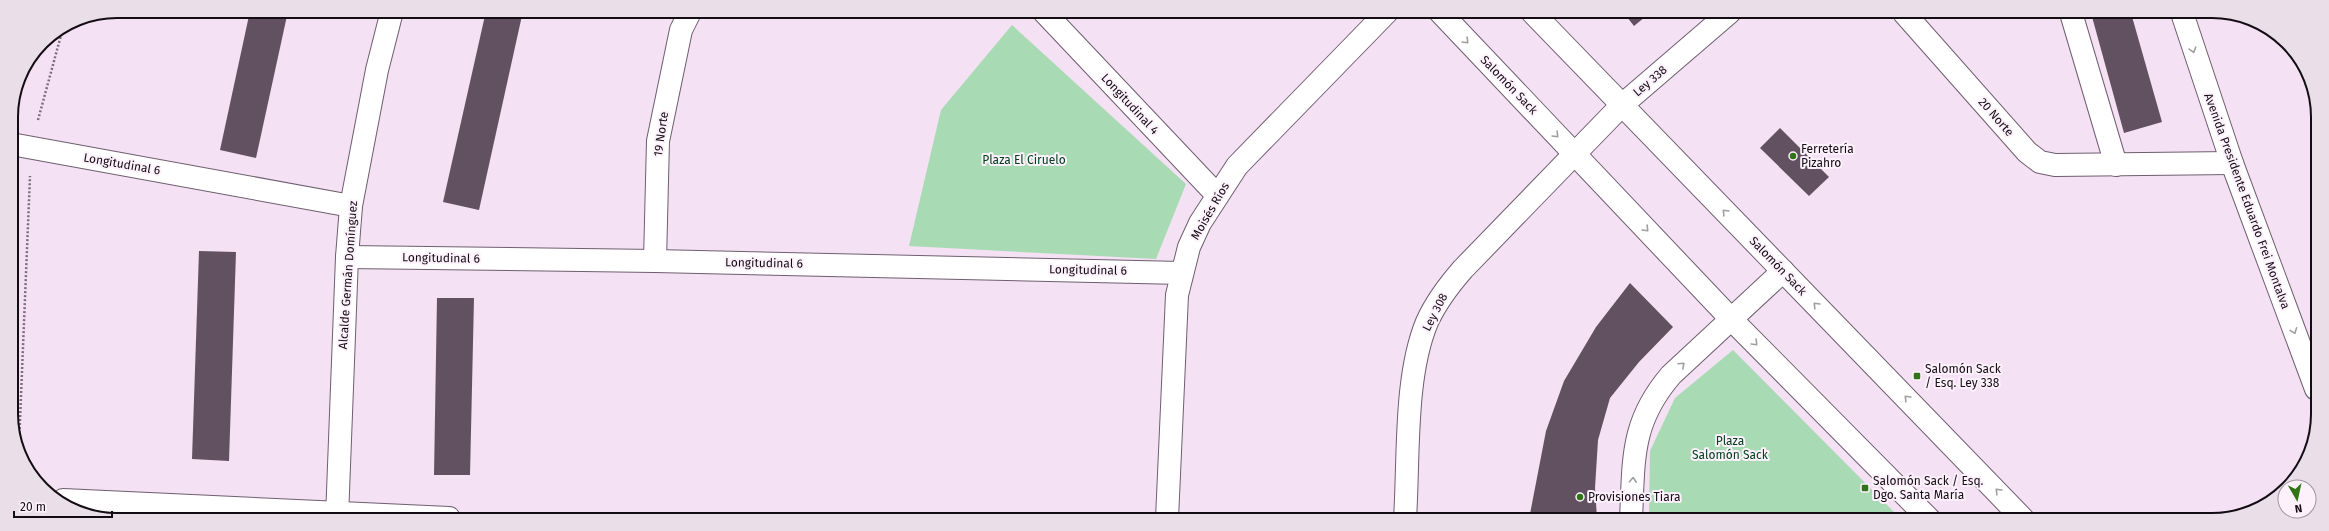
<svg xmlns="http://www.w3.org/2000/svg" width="2329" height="531" viewBox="0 0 2329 531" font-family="'Fira Sans',sans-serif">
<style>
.green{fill:#a8dab3}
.building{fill:#615161}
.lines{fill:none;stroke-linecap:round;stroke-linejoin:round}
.pedestrian-casing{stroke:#6f5e6f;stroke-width:24}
.minor-casing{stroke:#6f5e6f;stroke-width:24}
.tertiary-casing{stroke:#6f5e6f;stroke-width:24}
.secondary-casing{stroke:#6f5e6f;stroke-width:24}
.path{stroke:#7b6f7b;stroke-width:2.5;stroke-dasharray:2 2;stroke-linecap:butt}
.pedestrian{stroke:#fff;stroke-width:22}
.minor{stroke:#fff;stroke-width:22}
.tertiary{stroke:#fff;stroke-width:22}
.secondary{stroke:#fff;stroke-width:22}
.oneway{stroke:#a19ea1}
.poi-dot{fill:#2f7515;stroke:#fdf1fc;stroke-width:1.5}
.labels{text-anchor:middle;stroke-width:4;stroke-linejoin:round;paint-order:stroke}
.street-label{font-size:12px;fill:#130d13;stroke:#fdf1fc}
.poi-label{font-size:12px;fill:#130d13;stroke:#fdf1fc;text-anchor:start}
.park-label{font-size:12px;fill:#02401c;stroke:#fdf1fc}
.rim{fill:none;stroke:#130d13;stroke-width:2}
</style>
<rect width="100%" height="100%" fill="#f4e1f4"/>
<g class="green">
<polygon points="1012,25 1186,184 1156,259 909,246 941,110"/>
<polygon points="1733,350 1902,520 1649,519 1650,451 1675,398"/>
</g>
<g class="building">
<polygon points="250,11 288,11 256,158 220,150"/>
<polygon points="486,11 523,11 479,210 443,202"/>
<polygon points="1623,12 1651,12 1634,26"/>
<polygon points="2091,13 2131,13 2162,122 2124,133"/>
<polygon points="1780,128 1829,177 1809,196 1760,148"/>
<polygon points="199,251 236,252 229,461 192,459"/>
<polygon points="1630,283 1673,327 1639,362 1610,398 1598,440 1595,488 1597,518 1530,514 1546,431 1564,381 1596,327"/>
<polygon points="437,298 474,298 470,475 434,475"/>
</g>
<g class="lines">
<defs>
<polyline id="pedestrian" points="1622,105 1729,13"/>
<g id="minor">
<polyline points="1044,12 1217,195"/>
<polyline points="1904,13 2027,152 2040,162 2055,165 2232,163"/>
<polyline points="2071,13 2116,165"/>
<polyline points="11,144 351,206"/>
<polyline points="347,257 655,261 1182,273"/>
<polyline points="655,261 658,141 681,30 690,12"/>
<path d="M1405,519c4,-60 -1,-142 22,-197 9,-20 22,-37 36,-53l159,-164"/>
<path d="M1631,519c3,-59 -1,-96 40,-144l112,-104"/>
</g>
<g id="tertiary">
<polyline points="337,518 347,257 351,206 377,70 392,11"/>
<polyline points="1167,519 1177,295 1189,247 1200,223 1237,166 1387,12"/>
</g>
<g id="secondary">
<polyline points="1440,12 1732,320 1930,520"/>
<polyline points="1532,12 2024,520"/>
<polyline points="2182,13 2232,163 2316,389"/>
<polyline points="63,500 449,518"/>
</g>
</defs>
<use href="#pedestrian" class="pedestrian-casing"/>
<use href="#minor" class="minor-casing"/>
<use href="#tertiary" class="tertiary-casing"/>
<use href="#secondary" class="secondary-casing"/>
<g class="path">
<polyline points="38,120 63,28"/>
<polyline points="19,445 30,176"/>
</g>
<use href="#pedestrian" class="pedestrian"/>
<use href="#minor" class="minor"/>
<use href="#tertiary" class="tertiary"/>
<use href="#secondary" class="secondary"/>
</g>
<defs><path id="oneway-chevron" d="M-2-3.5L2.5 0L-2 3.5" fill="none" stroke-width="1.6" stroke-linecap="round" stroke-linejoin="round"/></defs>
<g class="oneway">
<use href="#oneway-chevron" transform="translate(1466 41) rotate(46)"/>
<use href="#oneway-chevron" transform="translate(2193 50) rotate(73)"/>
<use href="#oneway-chevron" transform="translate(1556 135) rotate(46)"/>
<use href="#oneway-chevron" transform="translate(1725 212) rotate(-134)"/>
<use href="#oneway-chevron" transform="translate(1646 229) rotate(46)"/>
<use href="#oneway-chevron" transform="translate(1816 305) rotate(-134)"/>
<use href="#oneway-chevron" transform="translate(2294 331) rotate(69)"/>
<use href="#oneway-chevron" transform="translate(1755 343) rotate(45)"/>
<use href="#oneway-chevron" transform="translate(1682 365) rotate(-43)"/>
<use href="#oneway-chevron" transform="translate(1907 398) rotate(-134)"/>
<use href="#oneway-chevron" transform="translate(1633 480) rotate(-87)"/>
<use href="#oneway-chevron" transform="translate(1998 491) rotate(-134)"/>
</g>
<g class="poi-dot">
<circle cx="1793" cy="156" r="4"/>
<rect x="1913" y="372" width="8" height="8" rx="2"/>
<rect x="1861" y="484" width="8" height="8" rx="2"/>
<circle cx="1580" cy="497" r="4"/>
</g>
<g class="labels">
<g class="street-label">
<text transform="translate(1650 81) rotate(-41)" y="4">Ley 338</text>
<text transform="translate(1509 85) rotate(46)" y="4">Salomón Sack</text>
<text transform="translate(1130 104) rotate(47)" y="4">Longitudinal 4</text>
<text transform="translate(1996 117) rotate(49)" y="4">20 Norte</text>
<text transform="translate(661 134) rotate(-82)" y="4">19 Norte</text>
<text transform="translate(122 164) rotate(10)" y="4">Longitudinal 6</text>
<text transform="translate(2247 201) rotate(70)" y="4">Avenida Presidente Eduardo Frei Montalva</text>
<text transform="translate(1210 211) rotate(-60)" y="4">Moisés Ríos</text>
<text transform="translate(441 258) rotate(1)" y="4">Longitudinal 6</text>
<text transform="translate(764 263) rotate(1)" y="4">Longitudinal 6</text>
<text transform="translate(1778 266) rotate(46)" y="4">Salomón Sack</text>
<text transform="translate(1088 270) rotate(1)" y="4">Longitudinal 6</text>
<text transform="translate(348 275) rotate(-86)" y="4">Alcalde Germán Domínguez</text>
<text transform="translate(1435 312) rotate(-63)" y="4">Ley 308</text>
</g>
<g class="poi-label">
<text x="1801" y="153">Ferretería<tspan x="1801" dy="14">Pizahro</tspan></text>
<text x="1925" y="373">Salomón Sack<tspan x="1925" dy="14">/ Esq. Ley 338</tspan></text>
<text x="1873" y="485">Salomón Sack / Esq.<tspan x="1873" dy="14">Dgo. Santa María</tspan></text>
<text x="1588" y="501">Provisiones Tiara</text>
</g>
<g class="park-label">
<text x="1024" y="164">Plaza El Ciruelo</text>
<text x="1730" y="445">Plaza<tspan x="1730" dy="14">Salomón Sack</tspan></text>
</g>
</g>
<path d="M0 0H2329V531H0ZM117 18H2212A99 99 0 0 1 2311 117V414A99 99 0 0 1 2212 513H117A99 99 0 0 1 18 414V117A99 99 0 0 1 117 18Z" fill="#eadfe9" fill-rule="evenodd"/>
<path class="rim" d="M117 18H2212A99 99 0 0 1 2311 117V414A99 99 0 0 1 2212 513H117A99 99 0 0 1 18 414V117A99 99 0 0 1 117 18Z"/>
<g transform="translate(2297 499) rotate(171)"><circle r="19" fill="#fdf1fc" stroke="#9f969f"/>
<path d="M0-3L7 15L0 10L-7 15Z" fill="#2f7515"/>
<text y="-6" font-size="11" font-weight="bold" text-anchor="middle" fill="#130d13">N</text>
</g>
<path d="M14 511v6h98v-6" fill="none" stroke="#130d13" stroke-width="2"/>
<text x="20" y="511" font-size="12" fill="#130d13" stroke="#fdf1fc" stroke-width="3" paint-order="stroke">20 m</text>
</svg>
